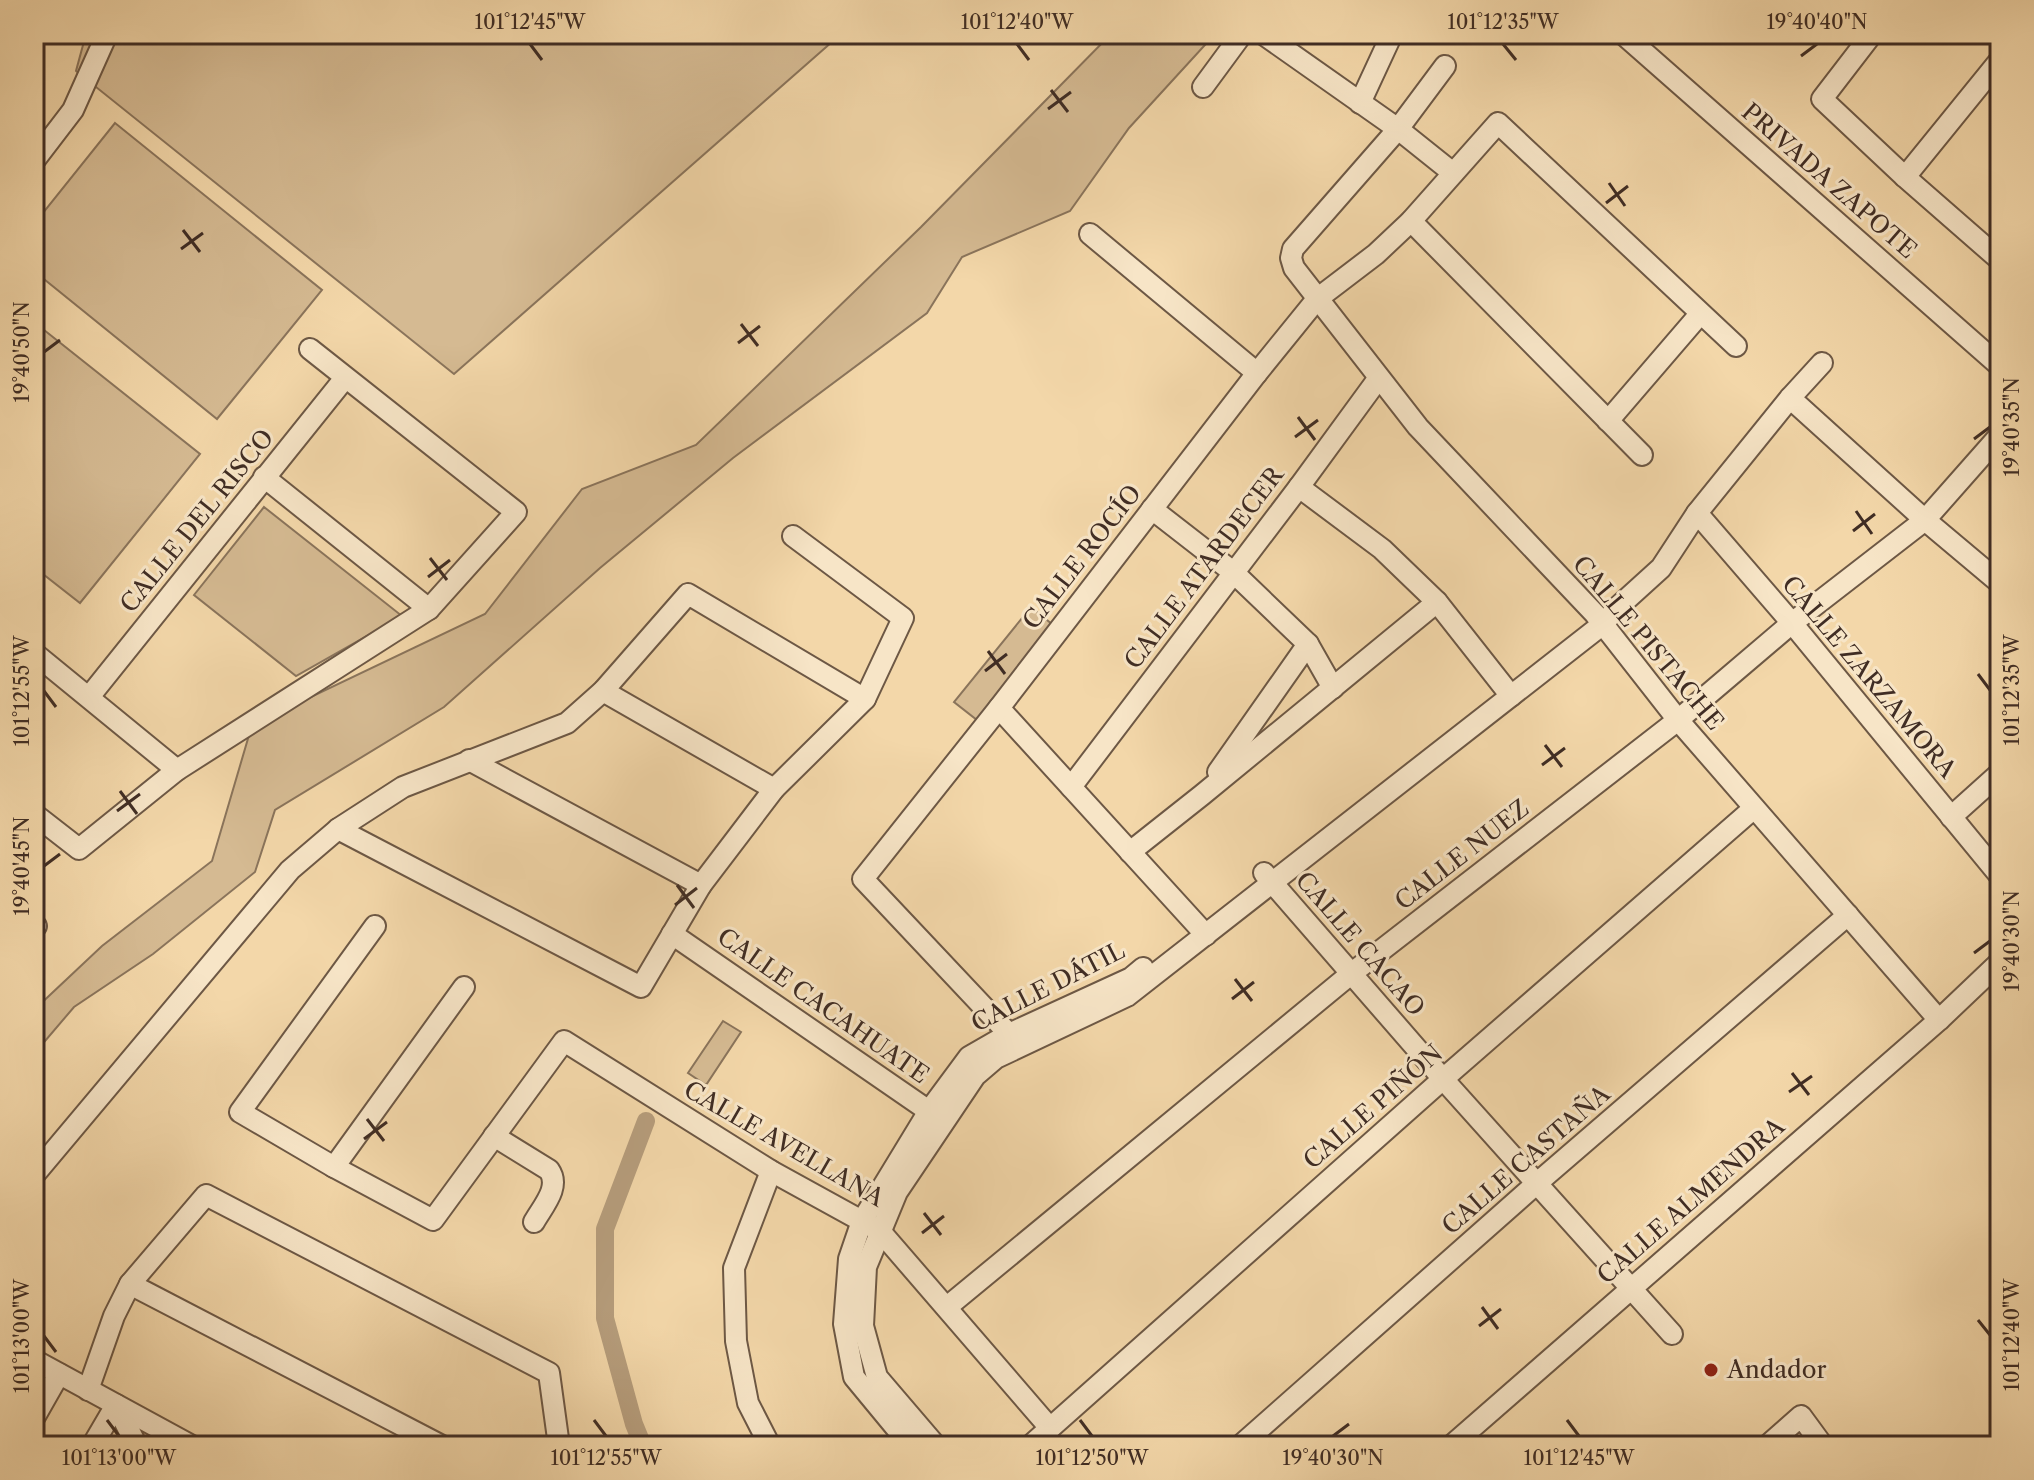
<svg xmlns="http://www.w3.org/2000/svg" width="2034" height="1480" viewBox="0 0 2034 1480" font-family="'Libre Caslon Text',serif">
<style>
.green{fill:#d5ba92;stroke:#8a745b;stroke-width:2}
.lines{fill:none;stroke-linecap:round;stroke-linejoin:round}
.canal{stroke:#b69d7c;stroke-width:18}
.minor-casing{stroke:#6d5845;stroke-width:24}
.minor{stroke:#f7e5c7;stroke-width:20}
.ticks{fill:none;stroke:#402d24;stroke-width:3}
.poi-dot{fill:#8f2418;stroke:#f7e5c7;stroke-width:3}
.labels{text-anchor:middle;stroke-width:6;stroke-linejoin:round;paint-order:stroke}
.street-label{font-size:24px;fill:#402d24;stroke:#f7e5c7}
.poi-label{font-size:24px;fill:#402d24;stroke:#f7e5c7;text-anchor:start}
.neatline{fill:none;stroke:#402d24;stroke-width:3}
.ticks-label{font-size:20px;text-anchor:middle;fill:#402d24}
</style>
<rect width="100%" height="100%" fill="#f3d7a9"/>
<filter id="stains"><feTurbulence type="fractalNoise" baseFrequency=".0025" numOctaves="4"/><feColorMatrix values="0 0 0 0 .2 0 0 0 0 .09 0 0 0 0 .02 0 0 0 .5 -.17"/></filter>
<radialGradient id="worn" r=".72"><stop offset=".6" stop-color="#630" stop-opacity="0"/><stop offset="1" stop-color="#630" stop-opacity=".3"/></radialGradient>
<g class="green">
<polygon points="86,34 841,34 454,374 76,71"/>
<polygon points="1111,34 1215,34 1129,128 1070,211 962,257 927,313 733,458 600,568 444,707 275,810 255,872 153,954 74,1007 34,1054 34,1010 102,946 212,861 252,725 485,614 582,489 696,445 921,227"/>
<polygon points="115,123 322,290 217,419 34,271 34,224"/>
<polygon points="34,322 200,454 80,603 34,567"/>
<polygon points="264,507 402,616 296,676 194,595"/>
<polygon points="1031,607 1053,625 977,720 954,702"/>
<polygon points="723,1021 741,1032 706,1085 688,1073"/>
</g>
<g class="lines">
<polyline class="canal" points="643,1446 634,1424 605,1318 605,1229 646,1121"/>
<defs>
<g id="minor">
<polyline points="1263,34 1398,129 1453,173"/>
<polyline points="1623,34 2000,366"/>
<polyline points="1872,34 1822,99 1905,177 2000,260"/>
<polyline points="1445,66 1398,129 1293,249 1291,258 1294,268 1418,427 1595,614 1678,720 1939,1020"/>
<polyline points="1203,87 1242,34"/>
<polyline points="1360,103 1392,34"/>
<polyline points="34,161 73,110 107,34"/>
<polyline points="1905,177 2000,60"/>
<polyline points="1411,221 1642,455"/>
<polyline points="1090,234 1257,373"/>
<polyline points="1790,398 1925,520 2000,583"/>
<polyline points="1608,421 1700,314"/>
<polyline points="264,477 429,609"/>
<polyline points="1299,487 1382,549 1437,602 1511,696"/>
<polyline points="1152,509 1233,572 1308,644 1333,688"/>
<polyline points="1697,513 1792,623 2000,876"/>
<polyline points="34,653 177,770"/>
<polyline points="603,691 774,789"/>
<polyline points="89,697 345,378"/>
<polyline points="999,708 1206,935"/>
<polyline points="469,760 701,885"/>
<polyline points="1218,772 1308,644"/>
<polyline points="1071,787 1299,487 1378,379"/>
<polyline points="34,814 79,849 177,770 429,609 516,512 310,349"/>
<polyline points="1951,817 2000,773"/>
<polyline points="338,829 641,987 701,885 774,789 865,699 903,618 793,536"/>
<polyline points="1130,852 1202,795 1437,602"/>
<polyline points="1264,873 1443,1079 1672,1334"/>
<polyline points="375,926 240,1112 334,1167 433,1220 564,1041 771,1171 880,1231 1050,1428"/>
<polyline points="34,929 36,926"/>
<polyline points="672,934 939,1118"/>
<polyline points="1009,1034 863,879 999,708 1257,373 1317,299 1376,254 1411,221 1498,123 1736,346"/>
<path d="M494,1136l55,34c12,17 -6,36 -15,52"/>
<polyline points="334,1167 464,987"/>
<polyline points="34,1175 290,870 338,829 403,787 567,723 603,691 688,594 865,699"/>
<polyline points="130,1284 442,1446"/>
<polyline points="947,1307 1352,973 1678,720 1792,623 1925,520 2000,435"/>
<polyline points="34,1360 192,1446"/>
<polyline points="88,1390 114,1316 130,1284 206,1195 549,1373 559,1446"/>
<polyline points="116,1405 137,1446"/>
<polyline points="34,1418 59,1374"/>
<polyline points="92,1446 116,1405"/>
<polyline points="770,1446 748,1403 736,1341 734,1268 771,1171"/>
<polyline points="911,1446 854,1377 844,1324 849,1259 862,1221 929,1111 969,1057 1009,1034 1131,978 1143,968"/>
<polyline points="936,1446 877,1377 863,1326 866,1267 897,1192 975,1076 996,1058 1127,996 1603,624 1618,607 1661,568 1697,513 1790,398 1822,363"/>
<polyline points="1030,1446 1443,1079 1753,809"/>
<polyline points="1240,1446 1536,1184 1848,915"/>
<polyline points="1451,1446 1939,1020 2000,962"/>
<polyline points="1767,1446 1801,1416 1823,1446"/>
</g>
</defs>
<use href="#minor" class="minor-casing"/>
<use href="#minor" class="minor"/>
</g>
<path class="ticks" d="M530,44l12,16M1017,44l12,16M1503,44l13,16M1801,56l16,-12M1051,90l17,22M1048,109l23,-17M1609,183l16,23M1606,203l22,-17M183,230l17,22M181,249l22,-16M741,324l17,22M738,343l22,-17M44,352l16,-12M1298,417l17,23M1295,437l23,-17M1974,439l16,-12M1856,511l16,23M1853,531l22,-17M430,558l17,22M428,577l22,-17M988,651l17,23M985,671l22,-17M1978,674l12,16M44,691l12,16M1545,745l17,22M1542,765l23,-17M120,791l17,23M117,811l23,-17M44,866l16,-12M677,885l17,23M675,905l22,-17M1974,953l16,-12M1235,979l17,22M1232,999l22,-17M1792,1073l17,22M1789,1092l23,-16M367,1119l17,22M364,1139l23,-17M924,1213l17,22M922,1233l22,-17M1482,1307l16,22M1978,1320l12,15M1479,1326l22,-17M44,1336l12,16M107,1420l12,16M594,1420l12,16M1080,1420l12,16M1567,1420l12,16M1333,1436l16,-12"/>
<circle class="poi-dot" cx="1711" cy="1370" r="8"/>
<g class="labels">
<g class="street-label">
<text transform="translate(1829 181) rotate(41)" y="8">PRIVADA ZAPOTE</text>
<text transform="translate(197 521) rotate(-51)" y="8">CALLE DEL RISCO</text>
<text transform="translate(1082 557) rotate(-52)" y="8">CALLE ROCÍO</text>
<text transform="translate(1204 568) rotate(-53)" y="8">CALLE ATARDECER</text>
<text transform="translate(1648 643) rotate(50)" y="8">CALLE PISTACHE</text>
<text transform="translate(1869 677) rotate(50)" y="8">CALLE ZARZAMORA</text>
<text transform="translate(1462 855) rotate(-38)" y="8">CALLE NUEZ</text>
<text transform="translate(1360 944) rotate(49)" y="8">CALLE CACAO</text>
<text transform="translate(1048 987) rotate(-27)" y="8">CALLE DÁTIL</text>
<text transform="translate(823 1006) rotate(35)" y="8">CALLE CACAHUATE</text>
<text transform="translate(1373 1107) rotate(-41)" y="8">CALLE PIÑÓN</text>
<text transform="translate(784 1144) rotate(30)" y="8">CALLE AVELLANA</text>
<text transform="translate(1526 1160) rotate(-41)" y="8">CALLE CASTAÑA</text>
<text transform="translate(1691 1201) rotate(-41)" y="8">CALLE ALMENDRA</text>
</g>
<g class="poi-label">
<text x="1727" y="1378">Andador</text>
</g>
</g>
<rect width="2034" height="1480" fill="none" stroke="#f3d7a9" stroke-width="88"/>
<rect x="44" y="44" width="1946" height="1392" class="neatline"/>
<g class="ticks-label">
<text x="530" y="29">101°12'45"W</text>
<text x="1017" y="29">101°12'40"W</text>
<text x="1503" y="29">101°12'35"W</text>
<text x="1817" y="29">19°40'40"N</text>
<text transform="translate(22 352) rotate(-90)" y="7">19°40'50"N</text>
<text transform="translate(2012 427) rotate(-90)" y="7">19°40'35"N</text>
<text transform="translate(2012 690) rotate(-90)" y="7">101°12'35"W</text>
<text transform="translate(22 691) rotate(-90)" y="7">101°12'55"W</text>
<text transform="translate(22 866) rotate(-90)" y="7">19°40'45"N</text>
<text transform="translate(2012 941) rotate(-90)" y="7">19°40'30"N</text>
<text transform="translate(2012 1335) rotate(-90)" y="7">101°12'40"W</text>
<text transform="translate(22 1336) rotate(-90)" y="7">101°13'00"W</text>
<text x="119" y="1465">101°13'00"W</text>
<text x="606" y="1465">101°12'55"W</text>
<text x="1092" y="1465">101°12'50"W</text>
<text x="1333" y="1465">19°40'30"N</text>
<text x="1579" y="1465">101°12'45"W</text>
</g>
<rect width="100%" height="100%" filter="url(#stains)"/>
<rect width="100%" height="100%" fill="url(#worn)"/>
</svg>
